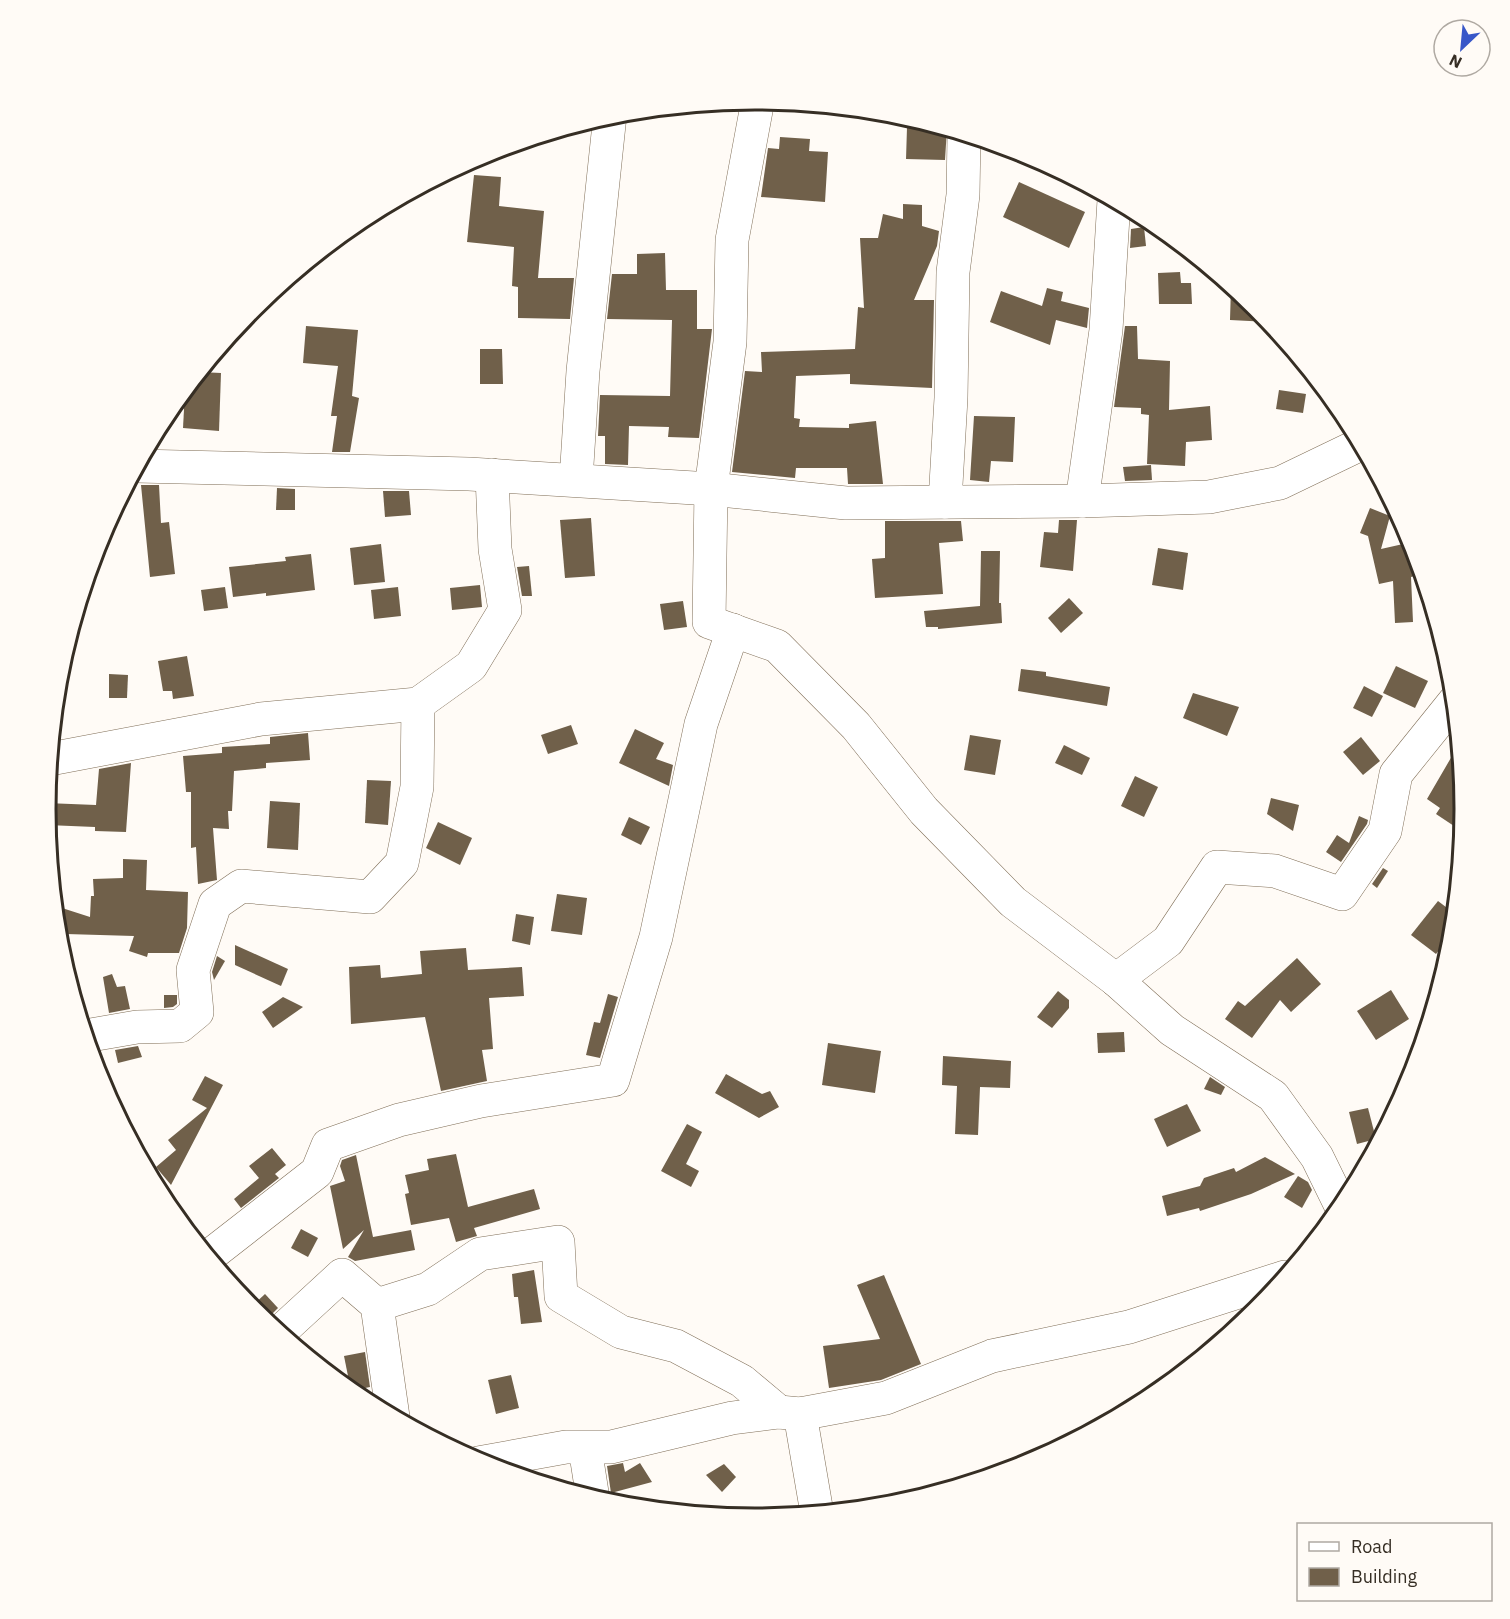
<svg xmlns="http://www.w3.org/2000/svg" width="1510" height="1619" viewBox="0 0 1510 1619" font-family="'IBM Plex Sans',sans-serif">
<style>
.building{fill:#70604a}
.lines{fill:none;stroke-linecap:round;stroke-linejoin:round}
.minor-casing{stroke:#806f58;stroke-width:34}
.minor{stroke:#fff;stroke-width:33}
.rim{fill:none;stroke:#362e24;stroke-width:3}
</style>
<rect width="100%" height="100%" fill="#fffbf6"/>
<g class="building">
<polygon points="907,128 947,129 945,160 906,159"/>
<polygon points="780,137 810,139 809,151 828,152 825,202 761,197 768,148 779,149"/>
<polygon points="474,175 501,177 499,206 544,211 538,278 574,278 570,319 518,318 518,287 512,286 514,247 467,242"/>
<polygon points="1019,182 1085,212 1069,248 1003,217"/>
<polygon points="903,204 922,205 922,226 939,231 937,246 914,300 934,300 932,388 850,384 850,374 796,376 794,418 800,419 799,427 849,428 849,424 876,421 883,484 848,484 847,468 796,468 795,478 732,472 745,371 762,372 761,352 855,349 858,307 864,308 860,238 878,238 883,214 903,219"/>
<polygon points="1144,227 1146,246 1130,248 1131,229"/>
<polygon points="665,253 666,290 697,290 697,329 712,329 699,438 668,437 669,427 629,426 628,465 605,464 605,436 598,436 600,395 670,396 672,320 607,319 612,274 637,274 637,254"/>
<polygon points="1180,272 1181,283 1191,283 1192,304 1159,304 1158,273"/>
<polygon points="1231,286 1257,308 1269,322 1230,320"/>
<polygon points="1047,288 1063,292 1061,301 1089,308 1087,328 1056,320 1050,345 990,322 1001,291 1042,306"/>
<polygon points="306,326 358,330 352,396 359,398 350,452 332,452 337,416 331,416 338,366 303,363"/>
<polygon points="1125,326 1137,326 1138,359 1170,361 1169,410 1210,406 1212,440 1186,442 1185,466 1147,464 1149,415 1141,414 1141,408 1114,407"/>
<polygon points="480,349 502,349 503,384 480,384"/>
<polygon points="200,372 221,373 219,431 183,428 185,391"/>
<polygon points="1279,390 1306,394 1303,413 1276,409"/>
<polygon points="974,416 1015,417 1013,462 991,461 989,482 970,480"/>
<polygon points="1151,465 1152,480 1125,481 1123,467"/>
<polygon points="141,485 159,485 161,523 169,522 175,574 150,577"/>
<polygon points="277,488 295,489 295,510 276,510"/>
<polygon points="383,491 409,491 411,515 385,517"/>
<polygon points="1370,508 1390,516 1381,549 1412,542 1422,574 1411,577 1413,622 1395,623 1393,581 1379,584 1368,536 1360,533"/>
<polygon points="591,518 595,576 565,578 560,520"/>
<polygon points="1059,520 1077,520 1073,571 1040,567 1044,532 1058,533"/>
<polygon points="885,521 961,521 963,541 939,543 943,594 875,598 872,559 885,558"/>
<polygon points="381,544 385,582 354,585 350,548"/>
<polygon points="1158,548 1188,553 1183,590 1152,585"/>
<polygon points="981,551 1000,551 999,603 1001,603 1002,623 938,629 938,627 926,627 924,611 980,606"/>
<polygon points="311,554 315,590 266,596 266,593 233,597 229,567 286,561 285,557"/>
<polygon points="529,566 532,596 522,596 517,567"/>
<polygon points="480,585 482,607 452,610 450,588"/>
<polygon points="225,587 228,608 204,611 201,590"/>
<polygon points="398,587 401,616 374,619 371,590"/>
<polygon points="1069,598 1083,613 1061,633 1048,618"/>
<polygon points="683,601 687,627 664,630 660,604"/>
<polygon points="187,656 194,696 173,699 172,691 163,691 158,661"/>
<polygon points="1396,666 1428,681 1415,708 1383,693"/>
<polygon points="1021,669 1046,672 1046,676 1110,687 1107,706 1018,691"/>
<polygon points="109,674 128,675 127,698 109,698"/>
<polygon points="1364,686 1383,696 1372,717 1353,708"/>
<polygon points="1193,693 1239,707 1227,736 1183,718"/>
<polygon points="571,725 578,744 548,754 541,735"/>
<polygon points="635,729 664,743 656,759 673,765 669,786 619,763"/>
<polygon points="308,733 310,760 266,763 266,768 234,771 232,811 228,811 229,829 213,828 217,880 198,884 196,847 191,848 191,792 186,792 183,756 222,753 222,747 270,744 270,737"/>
<polygon points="970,735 1001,740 995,775 964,770"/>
<polygon points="1361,737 1380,761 1363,775 1343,752"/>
<polygon points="1459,744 1465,809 1454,826 1436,814 1440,808 1427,799"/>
<polygon points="1064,745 1090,758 1082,775 1055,763"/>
<polygon points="131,763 126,832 95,831 95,827 47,825 46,803 96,805 99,769"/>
<polygon points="1135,776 1158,787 1144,817 1121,806"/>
<polygon points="367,780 391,781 388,825 365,823"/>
<polygon points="1271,798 1299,805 1293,831 1267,814"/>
<polygon points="270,801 300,803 298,850 267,848"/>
<polygon points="1359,816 1368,820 1367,824 1341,862 1326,852 1337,835 1349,843"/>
<polygon points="629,817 650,827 641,845 621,835"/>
<polygon points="438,822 472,838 460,865 426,848"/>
<polygon points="123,859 147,860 146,890 188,892 187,928 179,953 148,953 147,957 129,951 134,936 66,934 62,908 90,917 91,896 94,896 93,879 123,878"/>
<polygon points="1383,868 1388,871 1377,888 1372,884"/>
<polygon points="557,894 587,898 582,935 551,931"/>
<polygon points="1438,901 1455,914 1453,932 1436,954 1411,935"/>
<polygon points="516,914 534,917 530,945 512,941"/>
<polygon points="235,945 288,969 281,986 235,965"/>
<polygon points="466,948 468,970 522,967 524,996 489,998 493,1049 482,1050 487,1081 441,1091 425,1017 351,1024 349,967 380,965 381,978 422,974 420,951"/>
<polygon points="217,956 225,961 214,980 212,972"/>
<polygon points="1297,958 1321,984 1291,1012 1280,1000 1252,1038 1225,1019 1238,1001 1245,1006"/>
<polygon points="112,974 117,987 125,986 130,1009 109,1013 103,977"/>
<polygon points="1391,990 1409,1019 1376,1040 1357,1011"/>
<polygon points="1058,991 1069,1000 1069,1008 1052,1028 1037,1017"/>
<polygon points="608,994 618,997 600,1058 586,1055 594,1022 600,1023"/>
<polygon points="164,995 177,995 177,1004 173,1007 164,1008"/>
<polygon points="283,997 303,1007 273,1028 262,1012"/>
<polygon points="1124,1032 1125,1052 1098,1053 1097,1033"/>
<polygon points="828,1043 881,1051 875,1093 822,1085"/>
<polygon points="138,1046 142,1057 118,1063 115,1050"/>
<polygon points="943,1056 1011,1061 1010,1088 980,1087 978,1135 955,1134 957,1086 942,1085"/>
<polygon points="726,1074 762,1094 770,1091 779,1107 759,1118 715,1093"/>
<polygon points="205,1076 223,1085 171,1185 156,1167 176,1150 168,1140 207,1108 192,1100"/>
<polygon points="1210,1077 1225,1087 1221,1095 1204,1089"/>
<polygon points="1187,1104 1201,1131 1167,1147 1154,1119"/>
<polygon points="1368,1108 1376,1139 1357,1144 1349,1112"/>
<polygon points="687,1124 702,1132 686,1164 699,1171 691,1187 661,1171"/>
<polygon points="272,1148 286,1165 275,1174 279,1178 241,1208 234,1199 259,1178 249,1166"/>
<polygon points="456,1154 468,1207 534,1189 540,1209 474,1228 477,1236 456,1242 449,1218 411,1225 405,1194 409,1193 405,1175 429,1170 427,1159"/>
<polygon points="356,1155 373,1237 411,1230 415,1250 355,1261 348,1257 364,1230 343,1249 330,1186 345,1181 340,1166 342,1160"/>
<polygon points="1265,1157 1295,1174 1251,1194 1200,1211 1199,1208 1167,1216 1162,1196 1200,1186 1204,1178 1234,1168 1236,1172"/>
<polygon points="1298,1176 1308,1182 1312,1190 1302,1208 1284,1197"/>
<polygon points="301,1229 318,1238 308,1257 291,1248"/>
<polygon points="534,1270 542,1322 521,1324 518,1297 514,1297 512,1274"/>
<polygon points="884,1275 921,1364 881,1380 829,1388 823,1346 880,1339 857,1285"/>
<polygon points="265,1294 278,1308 265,1321 250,1308"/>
<polygon points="365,1352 370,1387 351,1391 344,1356"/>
<polygon points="511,1375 519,1408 496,1414 488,1380"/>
<polygon points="623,1463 625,1472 640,1463 652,1482 611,1493 607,1466"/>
<polygon points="724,1464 736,1477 722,1492 706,1475"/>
</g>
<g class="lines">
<defs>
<g id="minor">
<polyline points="758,100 732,240 730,342 711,489 709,622 777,646 856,726 924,811 1013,902 1116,980 1172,1030 1273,1096 1317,1157 1342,1208"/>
<polyline points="137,466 469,474 711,489 846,503 1082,501 1209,497 1280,483 1361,444"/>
<polyline points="576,480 583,371 610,115"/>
<polyline points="1082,501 1106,330 1114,200"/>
<polyline points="945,502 951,398 953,272 963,195 964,135"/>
<polyline points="50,759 261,719 418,704 471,666 505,610 495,549 492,475"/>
<polyline points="1116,980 1168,941 1217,867 1275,871 1342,894 1385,831 1396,774 1454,702"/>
<polyline points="85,1036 137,1027 180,1026 197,1012 193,970 215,904 241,886 370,897 402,863 417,787 418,704"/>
<polyline points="208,1257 317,1172 328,1145 399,1120 481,1101 613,1080 656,937 701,724 733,630"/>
<polyline points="377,1305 428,1289 480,1254 558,1242 561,1296 621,1332 676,1346 742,1381 779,1412"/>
<polyline points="279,1333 342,1275 377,1305 393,1417"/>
<polyline points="800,1414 817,1513"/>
<polyline points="585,1448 593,1499"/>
<polyline points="478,1463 566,1447 611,1447 732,1418 779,1412 800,1414 886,1398 992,1356 1129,1327 1285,1277"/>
</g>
</defs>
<use href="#minor" class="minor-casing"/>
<use href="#minor" class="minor"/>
</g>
<path d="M0 0H1510V1619H0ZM56 809a699 699 0 1 1 1398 0a699 699 0 1 1-1398 0Z" fill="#fffbf6" fill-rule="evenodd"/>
<path class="rim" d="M56 809a699 699 0 1 1 1398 0a699 699 0 1 1-1398 0Z"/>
<rect x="1297" y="1523" width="195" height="78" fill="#fffbf6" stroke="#afa9a2" stroke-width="1.5"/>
<rect x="1309" y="1542" width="30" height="9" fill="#ffffff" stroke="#afa9a2" stroke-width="1.5"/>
<text x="1351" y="1553" font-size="18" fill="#362e24">Road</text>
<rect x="1309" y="1568" width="30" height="18" fill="#70604a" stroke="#afa9a2" stroke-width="1.5"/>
<text x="1351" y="1583" font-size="18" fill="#362e24">Building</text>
<g transform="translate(1462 48) rotate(206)"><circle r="28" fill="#fffbf6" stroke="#afa9a2" stroke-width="1.5"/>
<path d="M0-4.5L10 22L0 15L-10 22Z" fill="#3857c8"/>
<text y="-9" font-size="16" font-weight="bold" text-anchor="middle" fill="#362e24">N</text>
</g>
</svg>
